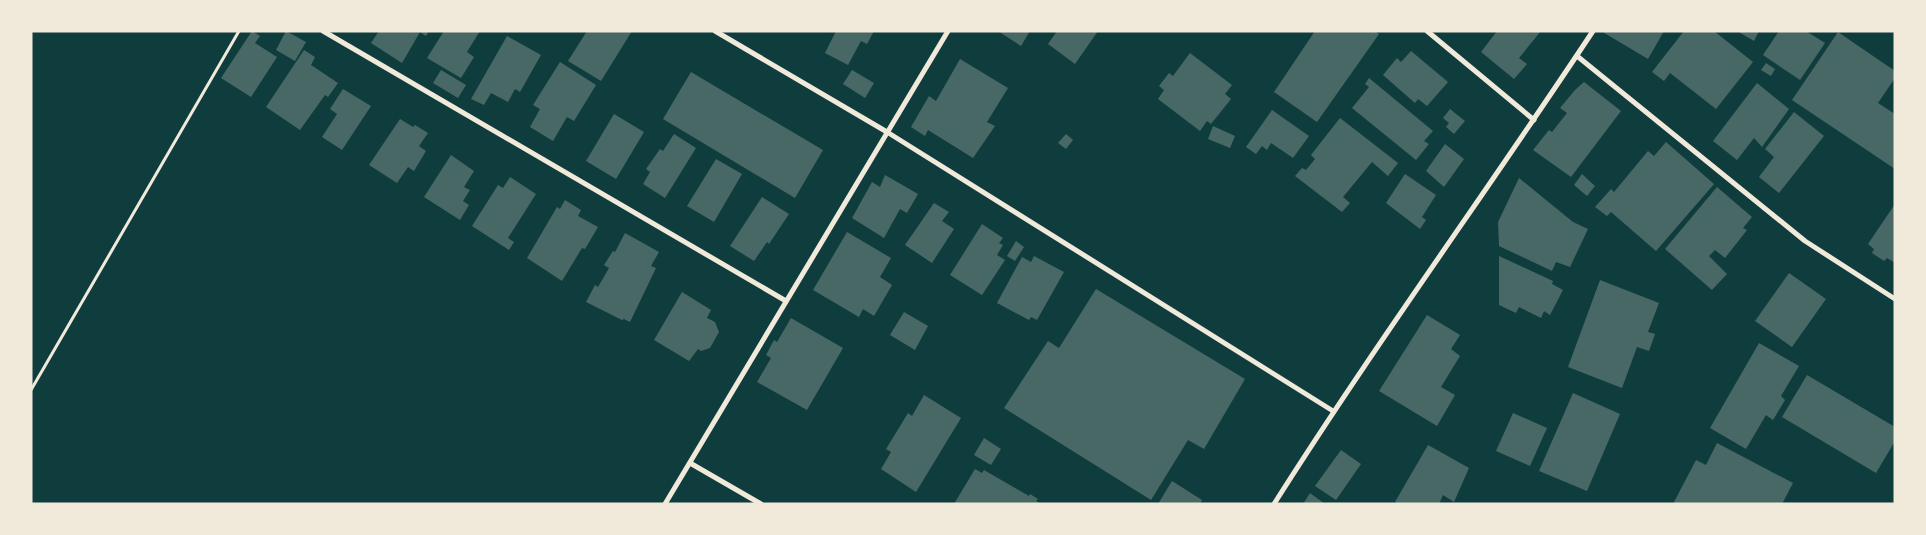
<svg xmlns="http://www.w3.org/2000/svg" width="1926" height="535" viewBox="0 0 1926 535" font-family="'Titillium Web',sans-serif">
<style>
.building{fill:#486865}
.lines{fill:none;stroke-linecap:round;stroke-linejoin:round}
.path{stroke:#f1e9da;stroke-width:3}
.minor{stroke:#f1e9da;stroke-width:5}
</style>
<rect width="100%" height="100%" fill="#0f3d3e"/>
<g class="building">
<polygon points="252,31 260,36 255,43 277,57 251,97 221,78"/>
<polygon points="286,31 306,42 295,61 276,50"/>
<polygon points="379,31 429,31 426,36 420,32 402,63 371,43"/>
<polygon points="444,31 480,31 467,52 474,57 461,78 427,58"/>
<polygon points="587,31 632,31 601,81 568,61"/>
<polygon points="836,31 874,31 867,44 861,41 848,65 825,53"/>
<polygon points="998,31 1030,31 1021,46"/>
<polygon points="1057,31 1098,31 1075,64 1048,44"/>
<polygon points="1315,31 1375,31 1379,34 1317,122 1274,92"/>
<polygon points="1497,31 1541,31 1519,58 1527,64 1514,79 1481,52"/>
<polygon points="1601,31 1664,31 1648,59"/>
<polygon points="1684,31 1714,31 1753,62 1716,109 1670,73 1664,81 1652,72"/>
<polygon points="1737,31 1759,31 1754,41"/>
<polygon points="1779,31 1806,31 1825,43 1800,80 1763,55"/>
<polygon points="1838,32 1895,71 1895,78 1878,103 1895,114 1895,169 1792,100"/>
<polygon points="507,36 541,55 520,92 515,89 508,102 491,93 484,105 471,99"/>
<polygon points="304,50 315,57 311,65 338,83 328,97 325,95 300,130 266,107"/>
<polygon points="1411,51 1448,82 1427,106 1418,99 1415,103 1383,75 1397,58 1401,62"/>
<polygon points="1190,53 1232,85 1225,94 1231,99 1211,124 1207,121 1200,131 1158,99 1164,90 1159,86 1169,73 1173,76"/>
<polygon points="960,59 1008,88 987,122 995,126 973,158 928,130 925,136 911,127 929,96 936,101"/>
<polygon points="560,62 596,85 574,121 567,117 553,141 530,127 540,109 533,105"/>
<polygon points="1766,63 1775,69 1771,76 1761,70"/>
<polygon points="441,70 466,85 458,98 433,83"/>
<polygon points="852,70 874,83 865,98 843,84"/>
<polygon points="691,72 823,150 795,198 663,119"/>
<polygon points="1369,78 1433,131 1424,141 1429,144 1416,160 1352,108 1369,87 1365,84"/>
<polygon points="1584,82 1621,111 1571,177 1533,150 1549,130 1552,132 1567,113 1560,108 1575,90"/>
<polygon points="1757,83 1789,109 1762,147 1754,138 1737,160 1713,141"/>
<polygon points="343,89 371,106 342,150 322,137 337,114 330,109"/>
<polygon points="1450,109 1465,121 1454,134 1446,127 1449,123 1443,118"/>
<polygon points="1272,110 1309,136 1293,158 1271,143 1267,150 1262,146 1256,154 1246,147"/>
<polygon points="1794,112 1824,136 1779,193 1759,177 1774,157 1765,149"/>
<polygon points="614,114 644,132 616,179 586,161"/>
<polygon points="1340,118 1398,163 1388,176 1372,162 1343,197 1350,203 1342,212 1295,176 1302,168 1306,170 1315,159 1311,155"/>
<polygon points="400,119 413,127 415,125 428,133 419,146 426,151 414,171 408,167 397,183 369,165"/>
<polygon points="1213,126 1235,136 1230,148 1208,139"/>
<polygon points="674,134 696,148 665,198 643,184 650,172 646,169 660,149 663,151"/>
<polygon points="1066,134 1073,140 1066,149 1058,143"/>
<polygon points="1666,142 1714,184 1656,251 1611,212 1607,216 1595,207 1611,189 1614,192 1648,151 1654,156"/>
<polygon points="1445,144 1464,159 1444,187 1426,171"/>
<polygon points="451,155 474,171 464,187 470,190 463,201 469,205 460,220 424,197"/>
<polygon points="716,159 742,174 714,222 687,206"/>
<polygon points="1405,174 1436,195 1422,217 1426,220 1420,229 1386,203"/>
<polygon points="1582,174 1595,186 1587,196 1574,185"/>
<polygon points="885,175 918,194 907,213 900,209 884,238 852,218 872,182 880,187"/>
<polygon points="510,177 536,194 508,238 514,242 509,250 472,226 498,185 503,188"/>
<polygon points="1519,178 1573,222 1588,229 1570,267 1556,262 1552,271 1499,246 1498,222"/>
<polygon points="1717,187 1752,217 1743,228 1747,230 1725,258 1715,250 1709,256 1727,274 1712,290 1665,249"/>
<polygon points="762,197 789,214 769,244 767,242 754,261 730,246"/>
<polygon points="565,200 581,210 578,216 598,227 585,249 582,248 562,281 527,258 557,207 560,209"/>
<polygon points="934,203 949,212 942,221 954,229 932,263 905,245"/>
<polygon points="1895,204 1895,263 1887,258 1884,261 1872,253 1874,249 1868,244"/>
<polygon points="982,224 1003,238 999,243 1003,245 997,255 1005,260 982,295 950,275"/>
<polygon points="847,232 891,258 880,277 892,285 874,316 863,309 859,317 813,290"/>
<polygon points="625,233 659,252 651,266 656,268 630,322 624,319 622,320 586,302 595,285 598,287 609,268 604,265 613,251 615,252"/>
<polygon points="1016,241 1024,247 1015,261 1007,256"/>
<polygon points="1034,256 1064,272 1037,320 1031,317 1029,320 997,303 1022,257 1031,262"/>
<polygon points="1499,256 1553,281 1552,284 1563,290 1550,315 1544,311 1541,318 1519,307 1516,313 1499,305"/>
<polygon points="1789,273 1826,299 1792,347 1755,321"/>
<polygon points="1600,280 1659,303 1648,332 1655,334 1649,351 1637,347 1622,388 1568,367"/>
<polygon points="1096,289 1245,379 1204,449 1188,440 1151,500 1004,408 1048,341 1059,348"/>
<polygon points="682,292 711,310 707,318 715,322 719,332 710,348 701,351 698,349 689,361 654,340"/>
<polygon points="904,312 928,326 915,350 890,335"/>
<polygon points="1427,315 1460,335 1451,349 1460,356 1441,387 1455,395 1437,426 1379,391"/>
<polygon points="791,318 843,348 807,410 757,382 771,358 766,355 774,340 777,342"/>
<polygon points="1759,343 1799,366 1781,396 1785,400 1773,420 1766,415 1746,449 1710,428"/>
<polygon points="1807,375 1895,427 1895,441 1876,473 1782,417"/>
<polygon points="1573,393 1620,414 1587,491 1539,471"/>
<polygon points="924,395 961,418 916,492 881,469 891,452 886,449 908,413 912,416"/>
<polygon points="1513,413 1547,428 1530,466 1496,451"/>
<polygon points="984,438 1001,449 991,465 974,455"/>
<polygon points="1717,443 1793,483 1782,504 1673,504 1696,460 1706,465"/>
<polygon points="1428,445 1469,468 1454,502 1443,495 1439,504 1398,504 1395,502"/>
<polygon points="1341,450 1361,464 1336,500 1315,486"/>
<polygon points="975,469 982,473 984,470 1029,496 1030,494 1038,499 1036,501 1041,504 954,504"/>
<polygon points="1172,481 1202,500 1200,504 1158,504"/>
<polygon points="1310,493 1325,504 1303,504"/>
</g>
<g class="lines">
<polyline class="path" points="31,390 239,31"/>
<g class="minor">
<polyline points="323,31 786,301"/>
<polyline points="715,31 887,132 1333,411"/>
<polyline points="1427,31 1534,120"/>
<polyline points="1577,56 1805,241 1895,299"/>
<polyline points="690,463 761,504"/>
<polyline points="665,504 948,31"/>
<path d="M1274,504c102,-161 214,-314 319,-473"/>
</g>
</g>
<rect width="1926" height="535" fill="none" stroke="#f1e9da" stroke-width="65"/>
</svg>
